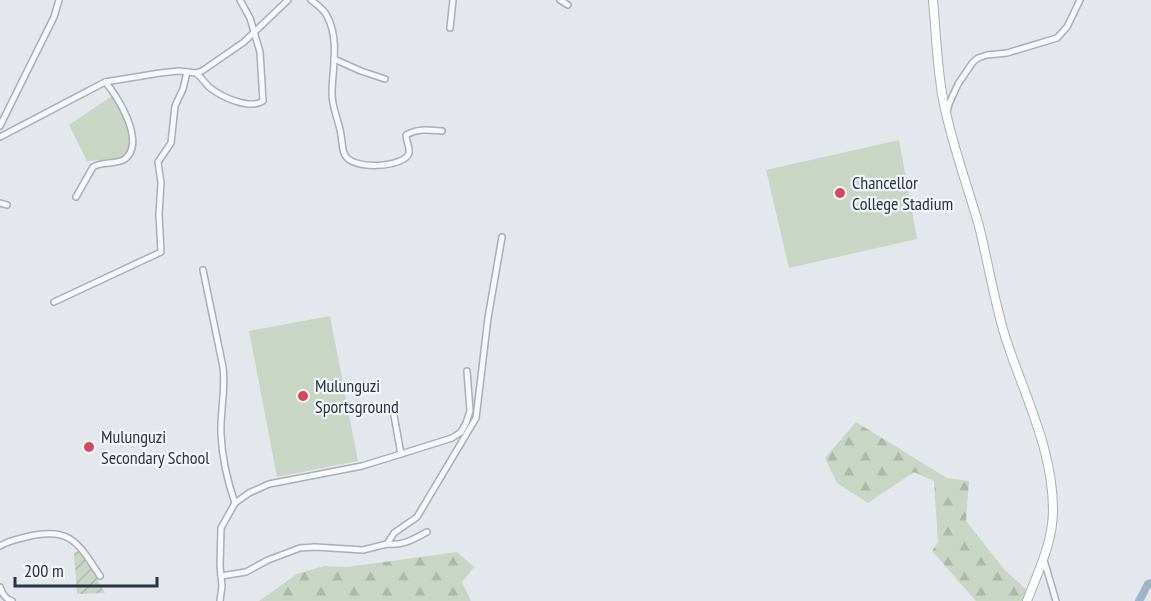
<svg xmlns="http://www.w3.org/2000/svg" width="1151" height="601" viewBox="0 0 1151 601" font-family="'PT Sans Narrow',sans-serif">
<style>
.forest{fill:url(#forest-firs)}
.garden{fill:url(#garden-furrows)}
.pitch{fill:#c9d6c5}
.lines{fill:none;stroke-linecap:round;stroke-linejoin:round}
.river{stroke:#9fb4cc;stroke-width:8}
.street-casing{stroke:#a9aeb7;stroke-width:8}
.secondary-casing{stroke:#a9aeb7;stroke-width:10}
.street{stroke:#f7f8fa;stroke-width:5}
.secondary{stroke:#fff;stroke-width:8}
.poi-dot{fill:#d1495b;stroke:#f4f6f9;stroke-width:2}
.labels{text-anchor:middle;stroke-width:4.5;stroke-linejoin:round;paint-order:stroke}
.poi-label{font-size:18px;fill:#2b3445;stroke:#f4f6f9;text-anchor:start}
</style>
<defs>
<pattern id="forest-firs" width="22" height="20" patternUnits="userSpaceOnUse" patternTransform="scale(1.5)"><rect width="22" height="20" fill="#c9d6c5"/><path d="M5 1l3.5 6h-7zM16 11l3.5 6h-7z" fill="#adb8ab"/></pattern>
<pattern id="garden-furrows" width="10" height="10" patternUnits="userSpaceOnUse" patternTransform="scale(1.5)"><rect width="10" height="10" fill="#c9d6c5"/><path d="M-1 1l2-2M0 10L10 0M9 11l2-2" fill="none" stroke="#adb8ab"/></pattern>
</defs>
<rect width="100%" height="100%" fill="#e4e7ec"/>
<g class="forest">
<polygon points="856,422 947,478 969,481 966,521 1004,569 1029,592 1026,601 976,601 932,551 938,542 934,481 914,472 868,503 837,483 825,458"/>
<polygon points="457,552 474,567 462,582 471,601 259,601 297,574 324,566 347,567"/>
</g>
<polygon class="garden" points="81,551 105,593 77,594 74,552"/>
<g class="pitch">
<polygon points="115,94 130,129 131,149 122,159 87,161 69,125"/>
<polygon points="899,140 917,239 789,268 766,170"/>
<polygon points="330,316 358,461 277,477 249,331"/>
</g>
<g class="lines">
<polyline class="river" points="1139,601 1148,584 1151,583"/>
<defs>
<g id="street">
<path d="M311,0c5,4 13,9 16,16 13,24 5,53 5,78 0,14 7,27 9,41 1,6 1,12 3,18 6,19 62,14 65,0 1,-6 -3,-12 -3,-18 12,-7 23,-5 36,-4"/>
<polyline points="560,0 568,5"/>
<polyline points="450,28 453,0"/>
<polyline points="334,59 361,71 385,79"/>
<path d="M196,73c5,4 9,10 13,14 12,10 41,23 54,14l-3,-49 -10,-34 -10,-18"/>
<polyline points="947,112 949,104 958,84 973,62 978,58 987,55 1007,53 1057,38 1067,27 1080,0"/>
<polyline points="0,126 54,17 59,0"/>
<polyline points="0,137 105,82 160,73 179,71 196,73 202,71 244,42 288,0"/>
<path d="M76,197l17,-30c9,-6 23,-2 32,-8 21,-17 -7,-63 -20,-77"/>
<polyline points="0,203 7,205"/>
<path d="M203,270l20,97c3,23 -3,44 -2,67 1,24 6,46 14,69"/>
<polyline points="54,302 161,252 159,214 161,183 158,162 171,143 175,106 183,89 187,72"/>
<polyline points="401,454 452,438 461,432 466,423 470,411 467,371"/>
<path d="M387,544c16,2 27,-5 40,-12"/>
<path d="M0,546c8,-5 17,-7 26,-9 45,-11 52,6 74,39"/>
<polyline points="1044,560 1056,601"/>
<polyline points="221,576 246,572 268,560 300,548 315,547 363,550 387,544 394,533 417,517 476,418 488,318 502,237"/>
<path d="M0,587c2,6 5,12 12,14"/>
<polyline points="220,601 222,586 220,566 221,528 235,503 249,493 269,484 362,466 401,454 393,410"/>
</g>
<path id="secondary" d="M933,0c3,33 4,67 10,99 8,43 24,85 36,127 9,36 15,74 26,110 18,57 48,112 48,174 0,32 -15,62 -26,91"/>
</defs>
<use href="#street" class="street-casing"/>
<use href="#secondary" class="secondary-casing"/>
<use href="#street" class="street"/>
<use href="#secondary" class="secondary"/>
</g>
<g class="poi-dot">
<circle cx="840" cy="193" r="6"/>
<circle cx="303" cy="396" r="6"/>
<circle cx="89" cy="447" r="6"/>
</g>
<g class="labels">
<g class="poi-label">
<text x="852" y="189">Chancellor<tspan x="852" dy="21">College Stadium</tspan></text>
<text x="315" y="392">Mulunguzi<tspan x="315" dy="21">Sportsground</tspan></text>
<text x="101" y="443">Mulunguzi<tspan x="101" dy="21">Secondary School</tspan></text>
</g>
</g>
<path d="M15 577v9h142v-9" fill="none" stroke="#2b3445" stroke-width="3"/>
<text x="24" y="577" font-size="18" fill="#2b3445" stroke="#f4f6f9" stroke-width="4.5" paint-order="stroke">200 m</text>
</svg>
